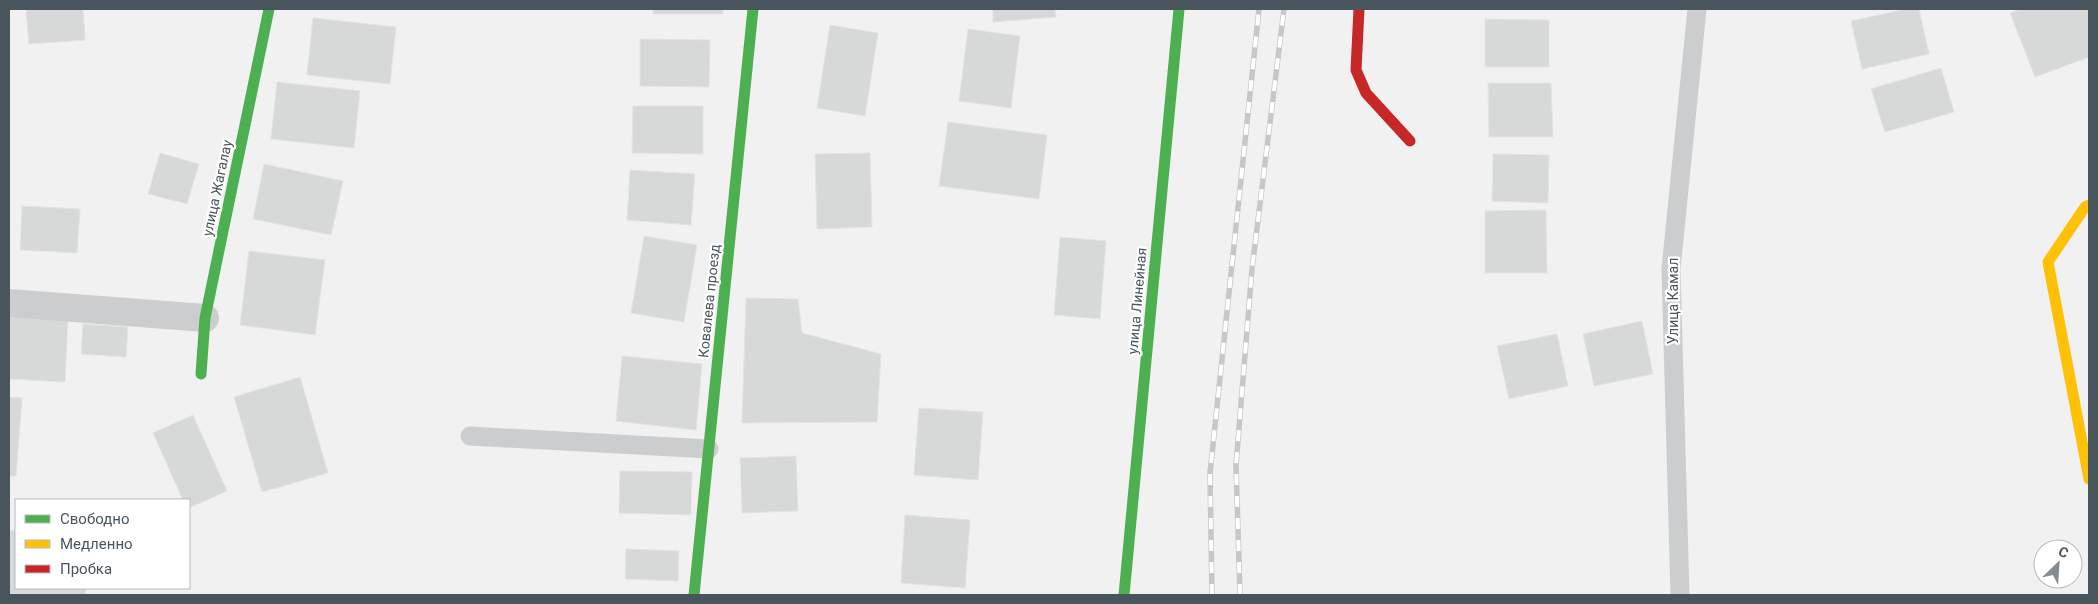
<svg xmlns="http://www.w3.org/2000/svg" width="2098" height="604" viewBox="0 0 2098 604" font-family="Roboto,sans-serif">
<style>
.building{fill:#d7d9d9;stroke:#e2e3e4}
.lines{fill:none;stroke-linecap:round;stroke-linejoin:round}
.lane{stroke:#cbcdcf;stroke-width:19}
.street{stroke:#cbcdcf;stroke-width:28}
.fast{stroke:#4caf50;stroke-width:11}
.slow{stroke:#ffc107;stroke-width:11}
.jam{stroke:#c62828;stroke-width:11}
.rail-casing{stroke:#c6c7c9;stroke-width:5.5}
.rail{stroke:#fff;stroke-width:4;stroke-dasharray:11;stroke-linecap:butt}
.labels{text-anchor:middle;stroke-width:4.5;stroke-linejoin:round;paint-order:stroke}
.street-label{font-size:14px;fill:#49555d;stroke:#fff}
</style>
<rect width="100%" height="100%" fill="#f1f1f1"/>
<g class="building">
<polygon points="26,9 83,9 85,40 29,44"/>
<rect x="653" y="9" width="70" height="5"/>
<polygon points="993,9 1055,9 1056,17 993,22"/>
<polygon points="1906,9 1919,9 1929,54 1862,69 1851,21"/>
<polygon points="2021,9 2089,9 2089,57 2035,77 2010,13"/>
<polygon points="313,18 396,27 390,84 307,75"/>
<polygon points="1485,19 1549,20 1549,67 1485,67"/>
<polygon points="830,25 878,33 865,116 817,108"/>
<polygon points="968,29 1020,36 1011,108 959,101"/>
<polygon points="640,39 710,40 709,87 640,86"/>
<polygon points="1941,68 1954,112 1885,132 1871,89"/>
<polygon points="277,82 360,91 354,148 271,139"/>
<polygon points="1488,83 1551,83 1553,137 1489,137"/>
<polygon points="633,106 703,106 703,154 632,153"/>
<polygon points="948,122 1047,135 1039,199 939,186"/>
<polygon points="160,153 199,164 187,204 148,194"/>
<polygon points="870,153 872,227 817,229 815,154"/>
<polygon points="1493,154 1549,155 1548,203 1492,201"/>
<polygon points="264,164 343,181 331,235 253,219"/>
<polygon points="630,170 695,174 691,225 627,220"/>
<polygon points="22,206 80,209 77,253 20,250"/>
<polygon points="1546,210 1547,273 1485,273 1485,211"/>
<polygon points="644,236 697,245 684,322 631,313"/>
<polygon points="1060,237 1106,241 1100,319 1054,315"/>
<polygon points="249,251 325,260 315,335 240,325"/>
<polygon points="746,298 798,299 802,333 881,354 877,422 742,423"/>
<polygon points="9,317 68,319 65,382 9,379"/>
<polygon points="1642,321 1653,374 1594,386 1583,334"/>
<polygon points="83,324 128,327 126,357 81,354"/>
<polygon points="1557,334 1568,386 1509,399 1497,346"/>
<polygon points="622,356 702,364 696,430 616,421"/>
<polygon points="300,377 328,473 262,492 234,397"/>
<polygon points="9,397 22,398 16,476 9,476"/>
<polygon points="919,408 983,412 978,480 914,475"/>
<polygon points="193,415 227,491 189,508 189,500 183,500 153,433"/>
<polygon points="796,456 798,511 742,513 740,458"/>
<polygon points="620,471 692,472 691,515 619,513"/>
<polygon points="905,515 970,520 965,588 901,583"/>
<polygon points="9,530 16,531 16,588 86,588 85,595 9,595"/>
<polygon points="626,549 679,551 678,581 625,579"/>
</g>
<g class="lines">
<g class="lane">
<polyline points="470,436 709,449"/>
<polyline points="1680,595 1671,269 1697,9"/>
</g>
<polyline class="street" points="9,303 205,318"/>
<g class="fast">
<polyline points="201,374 205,318 269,9"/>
<polyline points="694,595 753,9"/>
<polyline points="1124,595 1179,9"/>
</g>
<polyline class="slow" points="2089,205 2085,207 2048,262 2089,479"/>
<polyline class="jam" points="1359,9 1356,70 1366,93 1410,141"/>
<defs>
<g id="rail">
<polyline points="1212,595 1210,473 1259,9"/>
<polyline points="1240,595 1236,465 1252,269 1284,9"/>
</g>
</defs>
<use href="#rail" class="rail-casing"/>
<use href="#rail" class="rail"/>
</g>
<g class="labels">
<g class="street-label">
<text transform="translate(217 188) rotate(-78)" y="5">улица Жагалау</text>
<text transform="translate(709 301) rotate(-84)" y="5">Ковалева проезд</text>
<text transform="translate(1137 301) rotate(-85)" y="5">улица Линейная</text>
<text transform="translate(1673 301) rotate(-90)" y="5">Улица Камал</text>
</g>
</g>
<rect width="2098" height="604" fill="none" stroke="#49555d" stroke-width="20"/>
<rect x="15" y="499" width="175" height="90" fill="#ffffff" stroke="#b6bbbe"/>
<rect x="25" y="515" width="25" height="8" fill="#4caf50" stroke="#b6bbbe"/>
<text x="60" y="524" font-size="15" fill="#49555d">Свободно</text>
<rect x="25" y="540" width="25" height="8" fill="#ffc107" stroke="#b6bbbe"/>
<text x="60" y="549" font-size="15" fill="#49555d">Медленно</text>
<rect x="25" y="565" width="25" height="8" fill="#c62828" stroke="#b6bbbe"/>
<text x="60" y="574" font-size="15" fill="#49555d">Пробка</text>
<g transform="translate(2058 564) rotate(25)"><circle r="24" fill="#ffffff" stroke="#b6bbbe"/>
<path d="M0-4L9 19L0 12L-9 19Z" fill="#848c91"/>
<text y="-8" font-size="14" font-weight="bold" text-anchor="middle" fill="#49555d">С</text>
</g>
</svg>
